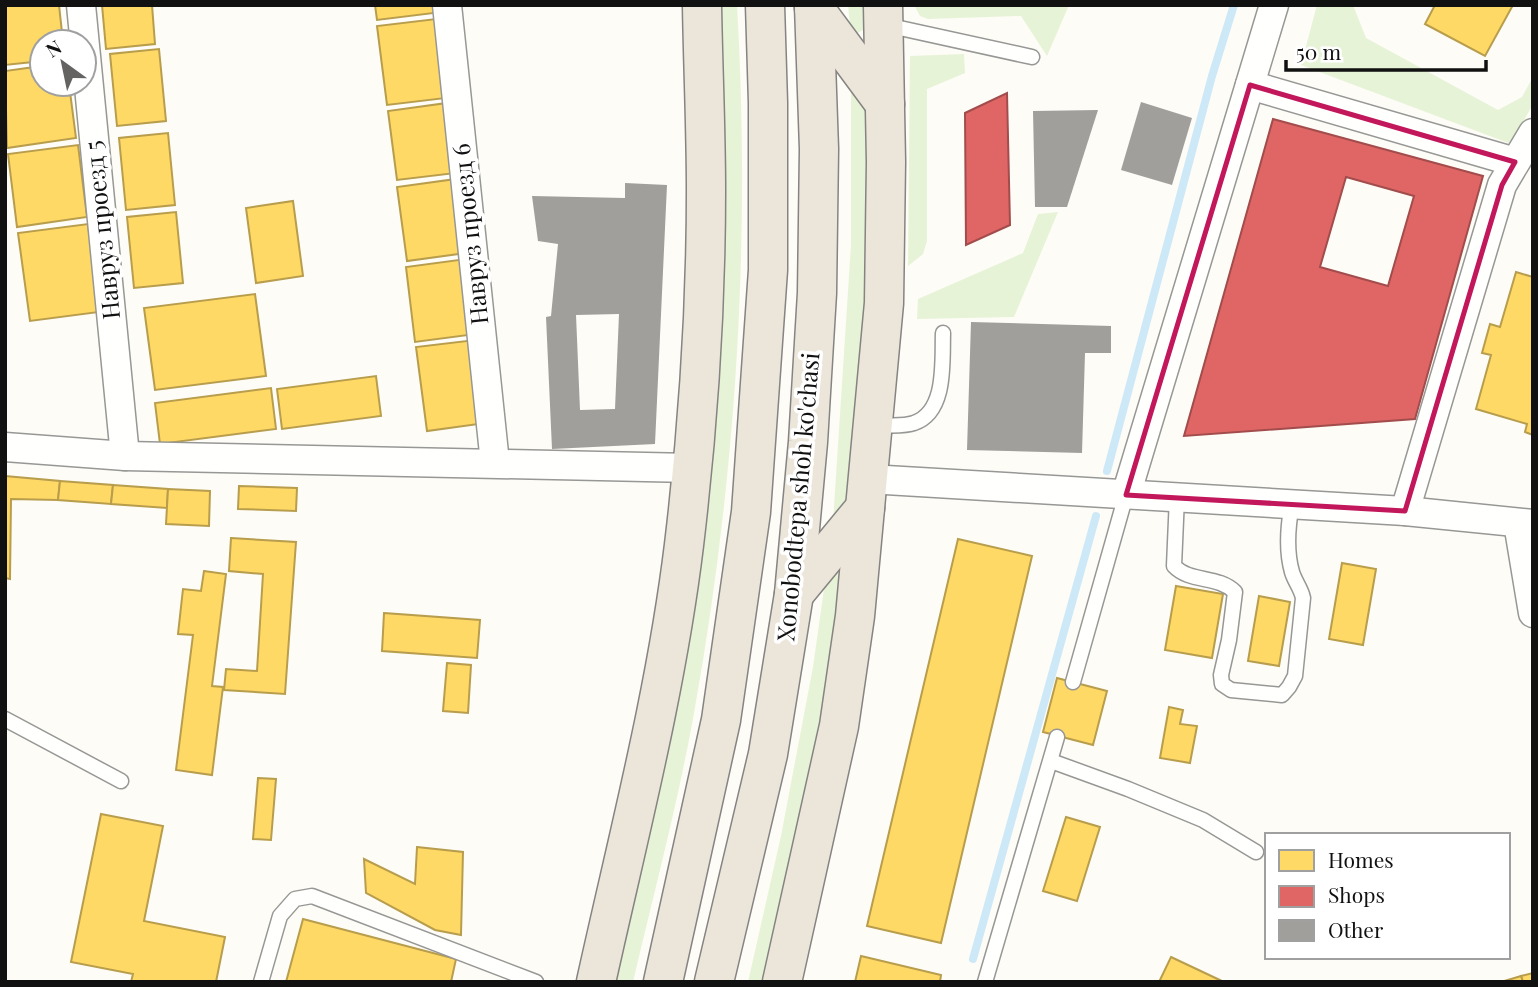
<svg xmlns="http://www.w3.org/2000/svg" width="1538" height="987" viewBox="0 0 1538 987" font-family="'Playfair Display',serif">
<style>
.green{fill:#e7f3d7}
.homes{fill:#ffd966;stroke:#b89d4c;stroke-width:2}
.shops{fill:#e06666;stroke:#a24c4c;stroke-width:2;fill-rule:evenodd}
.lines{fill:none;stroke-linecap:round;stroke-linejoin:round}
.stream{stroke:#cde8f7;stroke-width:8}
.building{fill:#a19f9c;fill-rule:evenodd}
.service-casing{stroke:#979795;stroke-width:17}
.minor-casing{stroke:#979795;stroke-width:31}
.trunk-casing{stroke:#858482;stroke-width:41}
.service{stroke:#fffffe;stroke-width:14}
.minor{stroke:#fffffe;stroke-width:28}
.trunk{stroke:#ece5da;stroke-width:38}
.marked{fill:none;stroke:#c2185b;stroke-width:5;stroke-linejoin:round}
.labels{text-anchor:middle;stroke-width:7;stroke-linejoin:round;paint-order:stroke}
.street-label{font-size:24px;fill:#111;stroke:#fff}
</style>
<rect width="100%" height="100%" fill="#fdfcf7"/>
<g class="green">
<path d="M717,5h20c14,236 -1,475 -43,708 -16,90 -40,179 -61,269h-17l59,-269z"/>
<polygon points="848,5 867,5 868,27 851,37"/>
<polygon points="914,5 1069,5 1047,56 1021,16 928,19 920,16"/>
<polygon points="1317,5 1353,5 1366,38 1498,110 1522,97 1533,77 1533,104 1511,144 1301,65"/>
<polygon points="964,54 965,73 927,89 927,241 923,254 908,266 910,56"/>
<polygon points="851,79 870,99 872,201 852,504 833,522 851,245"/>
<polygon points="1058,212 1014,317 917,319 918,299 1023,253 1038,214"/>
<polygon points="847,559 821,729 766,982 748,982 781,836 813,667 825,582"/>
</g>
<g class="homes">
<polygon points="5,5 59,5 63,42 42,42 42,61 5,65"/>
<polygon points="102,5 152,5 155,44 106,49"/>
<polygon points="375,5 433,5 434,13 377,20"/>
<polygon points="1435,5 1513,5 1485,56 1425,24"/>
<polygon points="436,19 446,98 387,105 377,26"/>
<polygon points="159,49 166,121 117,126 110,54"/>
<polygon points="42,66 42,84 69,84 76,138 7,148 5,71"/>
<polygon points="447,103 456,173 397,180 388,111"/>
<polygon points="168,133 175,205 126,210 119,138"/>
<polygon points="78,145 87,217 17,227 8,154"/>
<polygon points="456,179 466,253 407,261 397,187"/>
<polygon points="293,201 303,276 256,283 246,208"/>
<polygon points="176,212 183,283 134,288 127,217"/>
<polygon points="88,224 99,312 30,321 18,233"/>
<polygon points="466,259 476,334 415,342 406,267"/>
<polygon points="1516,272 1533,277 1533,435 1525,432 1527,424 1476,409 1491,355 1482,353 1490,324 1500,327"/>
<polygon points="255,294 266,376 155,390 144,308"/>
<polygon points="475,340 486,423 427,431 416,347"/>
<polygon points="376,376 381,416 282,429 277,389"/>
<polygon points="271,388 276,429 160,444 155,403"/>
<polygon points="5,476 60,481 58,500 11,499 10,579 5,578"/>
<polygon points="60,481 113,485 111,504 58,500"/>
<polygon points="113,485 168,489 167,508 111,504"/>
<polygon points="239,486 297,488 296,511 238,509"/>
<polygon points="168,489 210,491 209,526 166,524"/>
<polygon points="231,538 296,542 285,694 224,690 226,669 257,671 263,574 229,571"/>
<polygon points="958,539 1032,556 941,943 867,926"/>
<polygon points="1342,563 1376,569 1363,645 1329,639"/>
<polygon points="204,571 226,574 212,686 223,687 212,775 176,770 193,635 178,634 183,589 201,591"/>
<polygon points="1176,586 1223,594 1212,658 1165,650"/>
<polygon points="1259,596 1290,602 1279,666 1248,661"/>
<polygon points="384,613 480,620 477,658 382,651"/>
<polygon points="447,663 471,665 468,713 443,711"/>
<polygon points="1057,678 1107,691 1093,745 1043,732"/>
<polygon points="1169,707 1183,710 1180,724 1197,726 1190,763 1160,758"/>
<polygon points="258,778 276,779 271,840 253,839"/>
<polygon points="101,814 163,826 144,921 225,937 216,982 131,982 133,974 71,962"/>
<polygon points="1066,817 1100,827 1077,901 1043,891"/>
<polygon points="417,847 463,852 461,935 435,930 366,893 364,859 415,884"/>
<polygon points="303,919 456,959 451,982 286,982"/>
<polygon points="861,956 941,975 940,982 855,982"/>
<polygon points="1171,957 1224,982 1159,982"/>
<polygon points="1533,973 1533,982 1523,982 1521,976"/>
<polygon points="1521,976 1523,982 1501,982"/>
</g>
<g class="shops">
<polygon points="1007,93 1010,225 966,245 965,113"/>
<path d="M1273,119l210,57 -68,243 -231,17zM1346,177l68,19 -26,90 -68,-19z"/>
</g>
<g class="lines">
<g class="stream">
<polyline points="1107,471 1212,76 1234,5"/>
<polyline points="973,959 1096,516"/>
</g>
</g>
<g class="building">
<polygon points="1141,102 1192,118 1172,185 1121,170"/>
<polygon points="1098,110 1067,207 1035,207 1033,111"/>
<path d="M625,183l42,2 -12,259 -103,5 -6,-132 5,-1 7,-72 -20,-3 -6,-45 93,2zM619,314l-4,95 -35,1 -4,-95z"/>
<polygon points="971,322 1111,326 1111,353 1085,353 1082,453 967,450"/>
</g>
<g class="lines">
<defs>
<g id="service">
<polyline points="886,25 1032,57"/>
<path d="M875,425c11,0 28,2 39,-2 33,-11 28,-62 29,-90"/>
<path d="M1177,497l-3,69c16,17 44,9 61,26l-6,48 -8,35 1,9 9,6 51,5 7,-8 6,-11 8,-78c-2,-10 -8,-16 -11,-26 -6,-21 -4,-47 0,-68"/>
<polyline points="1073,682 1126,495"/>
<polyline points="5,719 121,781"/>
<polyline points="1051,761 1128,789 1203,820 1256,852"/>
<polyline points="261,982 280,916 295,899 312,896 536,982"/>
<polyline points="985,982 1057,737"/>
</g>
<g id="minor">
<polyline points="81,5 125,456"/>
<polyline points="447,5 495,463"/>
<polyline points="1250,85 1515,162"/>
<polyline points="5,447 125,456 691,468"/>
<polyline points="869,479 1405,511 1533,524"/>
<polyline points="1126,495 1274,5"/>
<polyline points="1405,511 1502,185 1533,133"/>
<polyline points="1518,523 1533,613"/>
</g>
<g id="trunk">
<polyline points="814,8 885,104"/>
<polyline points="794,594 865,508"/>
<path d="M596,982c32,-145 70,-289 88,-437 14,-117 22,-236 22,-354 0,-62 -3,-124 -4,-186"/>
<polyline points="663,982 721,720 751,512 768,270 768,103 765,5"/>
<polyline points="714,982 768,754 794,594 808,442 817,293 819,149 814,5"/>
<polyline points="782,982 839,726 855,616 884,303 886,162 883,5"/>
</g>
</defs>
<use href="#service" class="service-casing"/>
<use href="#minor" class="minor-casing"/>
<use href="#trunk" class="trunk-casing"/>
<use href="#service" class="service"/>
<use href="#minor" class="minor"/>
<use href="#trunk" class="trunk"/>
</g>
<path class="marked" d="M1250,85l265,77 -13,23 -97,326 -279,-16z"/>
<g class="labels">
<g class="street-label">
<text transform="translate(103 230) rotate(-96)" y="8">Навруз проезд 5</text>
<text transform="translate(471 234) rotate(-96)" y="8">Навруз проезд 6</text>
<text transform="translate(799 497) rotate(-85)" y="8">Xonobodtepa shoh ko'chasi</text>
</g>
</g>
<rect width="1538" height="987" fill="none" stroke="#111111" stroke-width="14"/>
<rect x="1265" y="833" width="245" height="126" fill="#ffffff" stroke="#a0a0a0" stroke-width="2"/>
<rect x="1279" y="850" width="35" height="21" fill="#ffd966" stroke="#a0a0a0" stroke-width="2"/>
<text x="1328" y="868" font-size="21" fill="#111111">Homes</text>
<rect x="1279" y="886" width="35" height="21" fill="#e06666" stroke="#a0a0a0" stroke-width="2"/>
<text x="1328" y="903" font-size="21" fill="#111111">Shops</text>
<rect x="1279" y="920" width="35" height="21" fill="#a19f9c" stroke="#a0a0a0" stroke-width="2"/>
<text x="1328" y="938" font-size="21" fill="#111111">Other</text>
<g transform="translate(63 63) rotate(327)"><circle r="33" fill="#ffffff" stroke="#a0a0a0" stroke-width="2"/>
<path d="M0-5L12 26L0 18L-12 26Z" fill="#646362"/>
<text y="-10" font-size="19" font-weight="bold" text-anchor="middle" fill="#111111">N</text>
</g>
<path d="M1286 60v10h200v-10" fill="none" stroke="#111111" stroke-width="3.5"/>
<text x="1296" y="60" font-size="21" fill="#111111" stroke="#ffffff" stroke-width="5" paint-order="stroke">50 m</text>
</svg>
